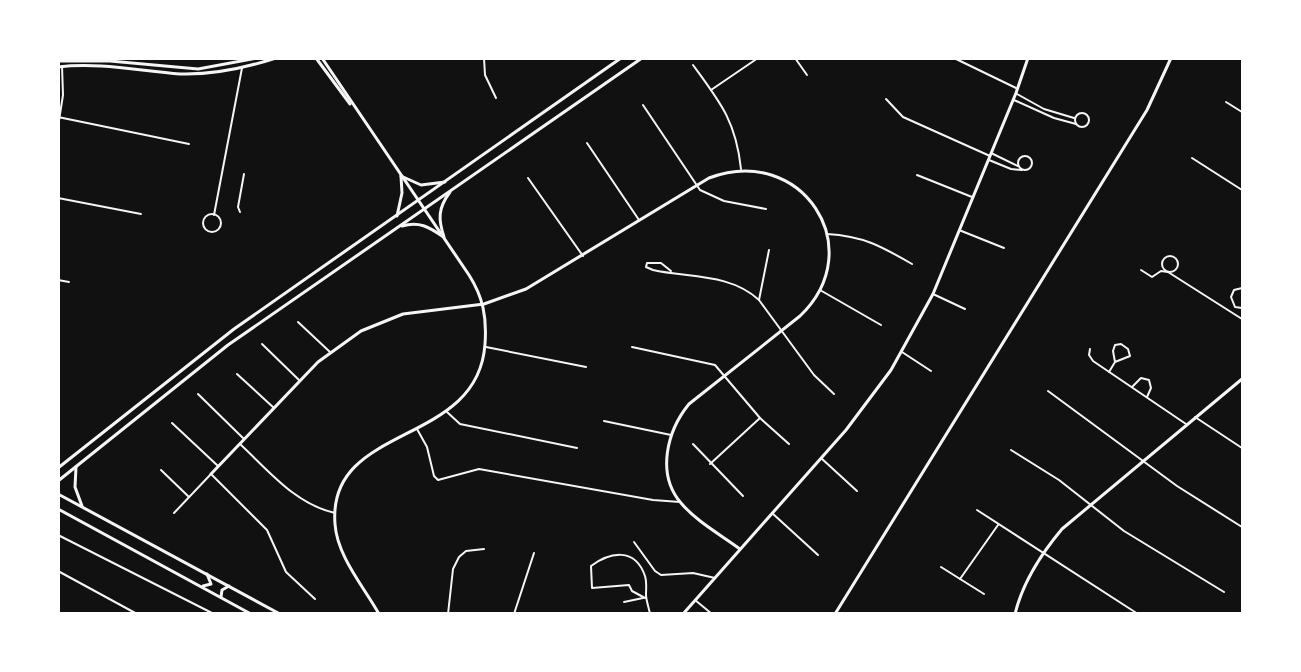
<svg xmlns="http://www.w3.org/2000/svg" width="1301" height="672" viewBox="0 0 1301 672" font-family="'Alegreya Sans',sans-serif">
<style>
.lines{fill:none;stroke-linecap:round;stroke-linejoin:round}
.minor{stroke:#f5f5f5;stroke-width:2}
.tertiary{stroke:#f5f5f5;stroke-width:3}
.secondary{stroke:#f5f5f5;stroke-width:3}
</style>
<rect width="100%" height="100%" fill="#111"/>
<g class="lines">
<g class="minor">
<polyline points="484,58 485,75 496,98"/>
<polyline points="795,58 807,75"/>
<polyline points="954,58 1016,88"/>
<path d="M693,65c28,38 43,57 48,104"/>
<polyline points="711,90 758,58"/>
<polyline points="1017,94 1044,109 1074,118"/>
<polyline points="886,99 903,117 990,156"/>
<polyline points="1014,100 1054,118 1076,124"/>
<polyline points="1226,102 1242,112"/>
<polyline points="643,105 700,190 724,201 766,209"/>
<circle cx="1082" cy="120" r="7"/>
<polyline points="58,117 189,144"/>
<polyline points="58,127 63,95 62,66"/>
<polyline points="587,143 639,220"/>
<polyline points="991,153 1018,166"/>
<circle cx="1025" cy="163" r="7"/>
<polyline points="1192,158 1242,190"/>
<polyline points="989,160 1011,169 1022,170"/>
<polyline points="917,175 972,197"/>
<polyline points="528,178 583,256"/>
<polyline points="58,198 141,214"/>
<polyline points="240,212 238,207 244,174"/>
<circle cx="212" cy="223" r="9"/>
<polyline points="214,215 242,68"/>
<polyline points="959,230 1004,248"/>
<path d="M827,234c36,2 54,12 85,30"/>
<circle cx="1170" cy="264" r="8"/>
<polyline points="1141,270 1152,277 1161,271 1168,272 1242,319"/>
<path d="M671,271l-10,-8h-14l-1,4 7,3c35,8 77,3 106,30l55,75 20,19"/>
<polyline points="58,280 69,282"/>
<polyline points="1242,288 1234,290 1231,297 1235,307 1242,308"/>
<polyline points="820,290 881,325"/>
<polyline points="933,294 965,309"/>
<polyline points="759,300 769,250"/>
<polyline points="298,322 330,352"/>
<polyline points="262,344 300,381"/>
<polyline points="486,347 586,367"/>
<polyline points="632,347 715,365 760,418 789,444"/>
<polyline points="1090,349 1089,355 1093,361 1186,424"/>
<polyline points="902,352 931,371"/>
<polyline points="1109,372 1115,362 1130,356 1128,349 1121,344 1115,345 1113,351 1115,362"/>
<polyline points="237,374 274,408"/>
<polyline points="1132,387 1141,378 1149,380 1151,388 1147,397"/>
<polyline points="1048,391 1177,486 1242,527"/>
<polyline points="198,394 244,439"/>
<polyline points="447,412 460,424 577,448"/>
<polyline points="1195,417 1242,448"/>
<polyline points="604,421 671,435"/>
<polyline points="172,423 218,466"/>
<polyline points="417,429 427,447 434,476 438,480 479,469 653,500 680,502"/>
<path d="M240,444c29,27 55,60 95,69"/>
<polyline points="693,444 743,496"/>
<polyline points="1011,450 1059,480 1124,531 1224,592"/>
<polyline points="821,458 857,491"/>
<polyline points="710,464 760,418"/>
<polyline points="161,470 189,497"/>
<polyline points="977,510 1138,614"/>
<polyline points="174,513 211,474 267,530 286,572 315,599"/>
<polyline points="772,513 818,555"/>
<polyline points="58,535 214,614"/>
<polyline points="634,542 655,571 661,575 693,573 715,578"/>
<polyline points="941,567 984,594"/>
<polyline points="58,571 137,614"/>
<polyline points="960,579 998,525"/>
<path d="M645,598l-13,-7 -3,-6 -37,3 -1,-22c19,-14 44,-19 54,10 2,7 1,12 1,19 0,5 3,13 4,19"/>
<polyline points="695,600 712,614"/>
<polyline points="624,602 643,598"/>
<polyline points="448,614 453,569 459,557 466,551 484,549"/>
<polyline points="514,614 534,553"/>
</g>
<g class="tertiary">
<polyline points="316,58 350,104"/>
<path d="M322,58l147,217c14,22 18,42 16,69 -7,104 -158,78 -150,180 2,32 29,63 44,90"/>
<polyline points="58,61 110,61 198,69 257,58"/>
<path d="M58,67c41,-5 82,4 122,7 33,1 65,-6 96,-16"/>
<path d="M211,474l107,-112 43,-31 42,-17 81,-10 42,-15 183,-111c92,-35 162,70 91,138l-111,88c-22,27 -33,70 -8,99 15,18 40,32 59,46"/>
<polyline points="683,614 846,430 891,370 933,294 1016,93 1028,58"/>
<path d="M1015,614c8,-33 26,-60 47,-85l180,-150"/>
</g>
<g class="secondary">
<polyline points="401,176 421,185 445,182"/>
<polyline points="397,216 402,193 401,176"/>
<path d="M402,226c17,-5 27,1 40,10"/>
<path d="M444,237c-6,-18 -6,-29 6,-45"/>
<polyline points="76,467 75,487 82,506"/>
<polyline points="58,468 234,329 621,58"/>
<polyline points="58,481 228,345 642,58"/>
<polyline points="58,494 280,614"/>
<polyline points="58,509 251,614"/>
<polyline points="203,586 211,584 207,574"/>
<polyline points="221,597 222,590 229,586"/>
<polyline points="835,614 1147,110 1171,58"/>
</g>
</g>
<rect width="1301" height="672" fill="none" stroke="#ffffff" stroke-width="120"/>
</svg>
